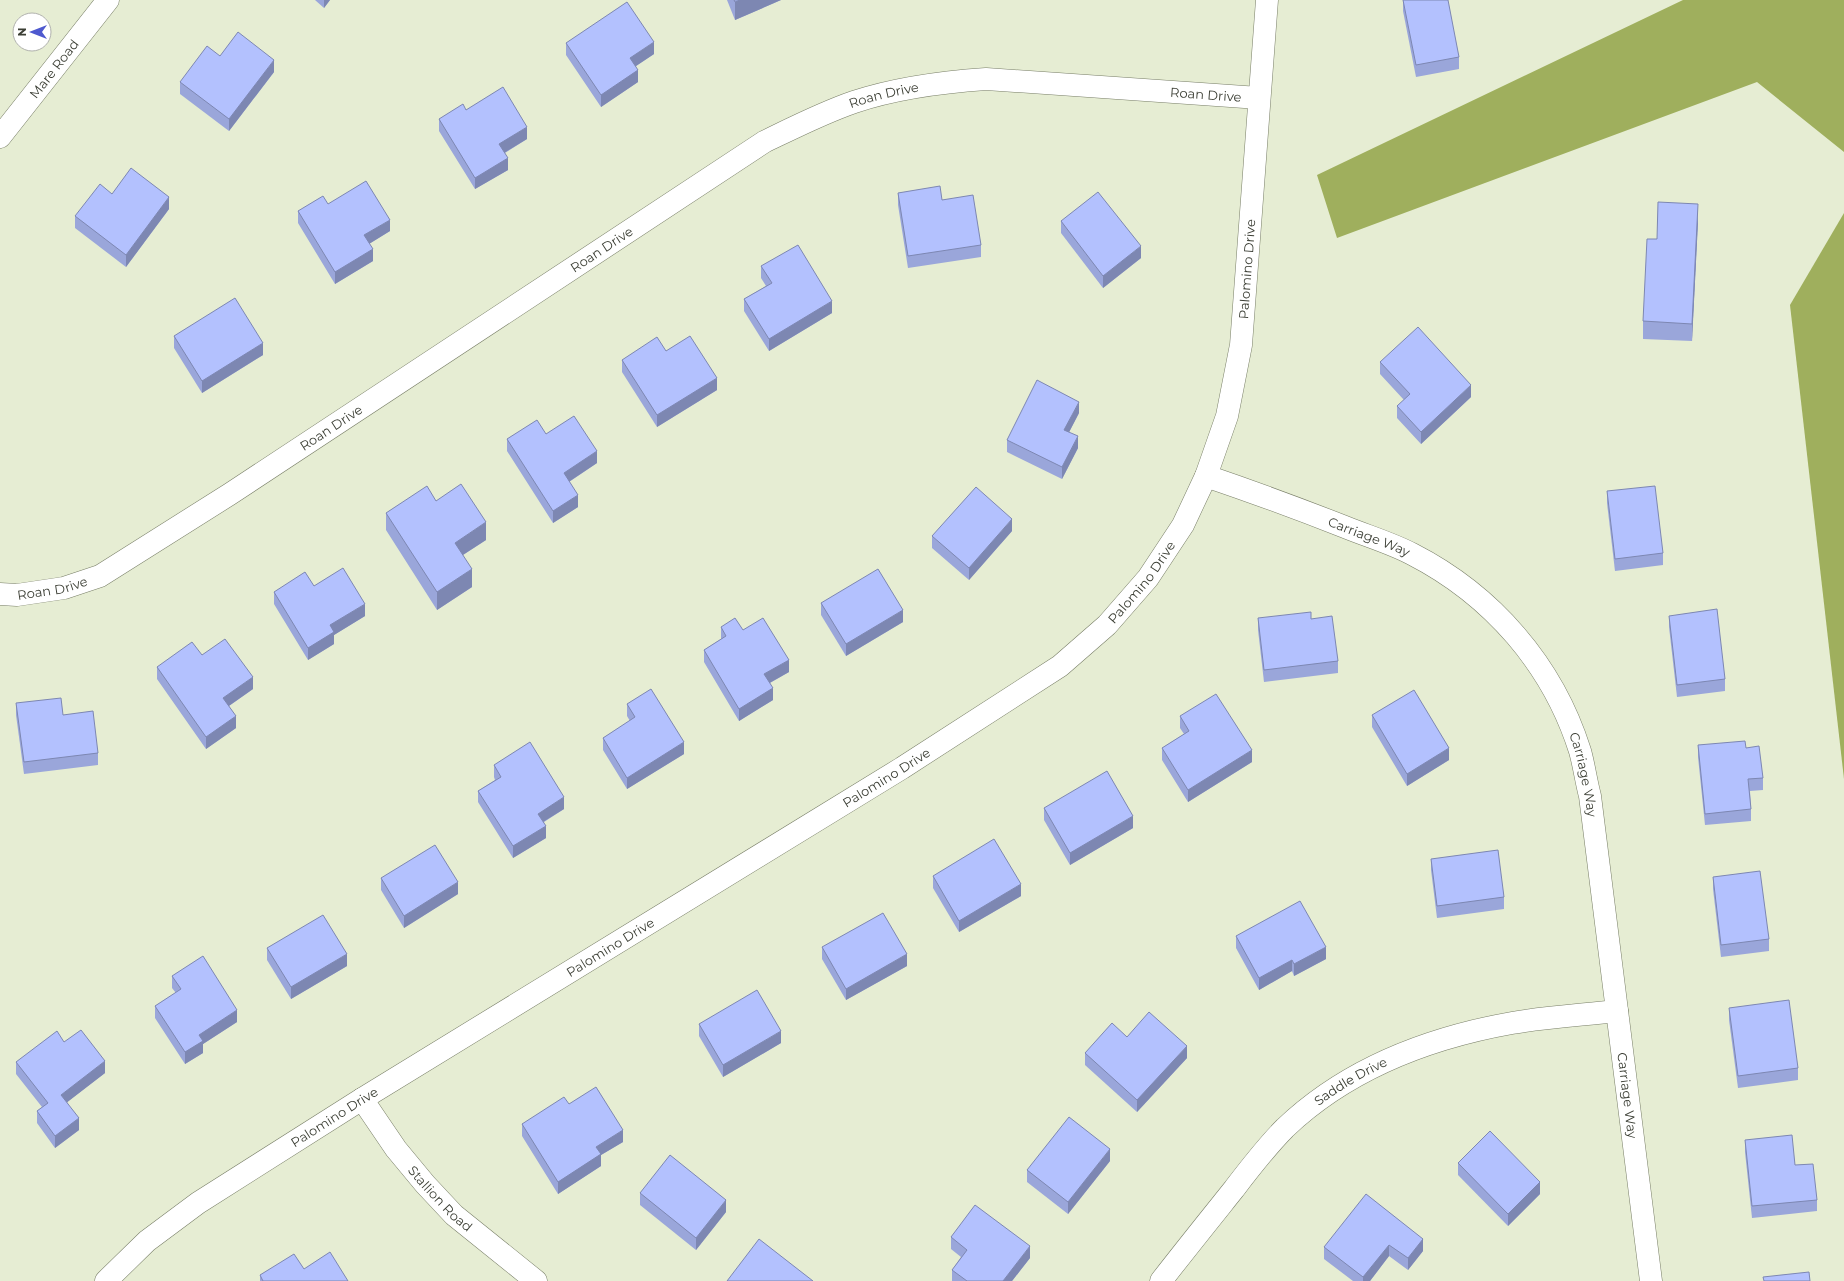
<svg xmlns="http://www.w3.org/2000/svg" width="1844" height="1281" viewBox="0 0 1844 1281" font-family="Montserrat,sans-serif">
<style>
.forest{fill:#9faf5d}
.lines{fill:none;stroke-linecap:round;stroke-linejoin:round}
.street-casing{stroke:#787e67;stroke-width:23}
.street{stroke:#fff;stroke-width:22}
.wall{fill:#9aa6da}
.shaded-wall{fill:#7d87b2}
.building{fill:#b3c1fe;stroke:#7d87b2}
.labels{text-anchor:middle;stroke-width:3.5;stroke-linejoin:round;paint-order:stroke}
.street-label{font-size:13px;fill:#3b3e34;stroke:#fff}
</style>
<rect width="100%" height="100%" fill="#e6edd3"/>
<g class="forest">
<polygon points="1683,0 1844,0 1844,152 1757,82 1337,238 1317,175"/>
<polygon points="1844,213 1844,779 1790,305"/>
</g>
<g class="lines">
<defs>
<g id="street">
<path id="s1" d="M0,137l108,-137"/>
<path id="s2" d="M1206,476c47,16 93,33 139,51 22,9 46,16 67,27 80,41 141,111 168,197 4,14 6,30 10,45l61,485"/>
<path id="s3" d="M0,594l17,1 47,-7 36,-12 130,-82 534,-352c29,-14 58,-29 90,-40 42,-14 88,-20 132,-23l273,19"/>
<path id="s4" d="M362,1099l34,50 29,35 29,31 82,66"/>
<path id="s5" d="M106,1281l41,-40 51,-38 164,-104 540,-331 158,-102 47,-41 41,-47 35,-53 23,-49 21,-60 14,-71 26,-345"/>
<path id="s6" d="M1161,1281c24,-31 49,-62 73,-92 16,-21 32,-42 51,-61 63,-60 143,-90 227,-105 34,-6 70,-8 105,-12"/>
</g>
</defs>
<use href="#street" class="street-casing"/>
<use href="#street" class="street"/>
</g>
<g class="wall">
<polygon points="315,0 330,0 324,8"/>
<polygon points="727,0 781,0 735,20"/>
<polygon points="1403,0 1459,57 1459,69 1416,77 1403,11"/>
<polygon points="566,43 654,54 636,66 638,82 601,107 566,55"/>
<polygon points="220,56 274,72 229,131 180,94 180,82"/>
<polygon points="466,110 527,139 505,153 508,170 475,189 439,131 439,119"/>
<polygon points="898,193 942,200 981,245 981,257 908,268 898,205"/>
<polygon points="112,194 169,209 126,267 75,228 75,216"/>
<polygon points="328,204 390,231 369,244 373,261 335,284 298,223 298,211"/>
<polygon points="1061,221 1141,258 1103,288 1061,233"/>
<polygon points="1698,221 1692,341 1643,339 1643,321 1657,239"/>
<polygon points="761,266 832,313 769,351 744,311 744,299 766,286 761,278"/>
<polygon points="174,336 263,355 202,393 174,348"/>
<polygon points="666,351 717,390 657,427 622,372 622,360"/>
<polygon points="1380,362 1471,397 1421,444 1397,418 1397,406 1404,400 1380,374"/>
<polygon points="1079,413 1069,432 1078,448 1062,479 1007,452 1007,440"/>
<polygon points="546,434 597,463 569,482 578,507 553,523 507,451 507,439"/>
<polygon points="1607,491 1663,553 1663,565 1615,571 1607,503"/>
<polygon points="386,513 486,540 463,555 472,587 437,610 386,530"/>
<polygon points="1012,531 969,580 932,548 932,536"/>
<polygon points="274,592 365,616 334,635 334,644 308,660 274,604"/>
<polygon points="821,603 903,622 846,656 821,615"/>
<polygon points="1669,616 1725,679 1725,691 1677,697 1669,627"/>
<polygon points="1258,618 1311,619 1338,661 1338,673 1264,682 1258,630"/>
<polygon points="721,627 743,630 789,672 770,683 773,700 739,721 704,662 704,650 721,639"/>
<polygon points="202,655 253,689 229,706 236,728 206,749 157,679 157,667"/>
<polygon points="16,703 63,715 98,753 98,765 24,774 16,715"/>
<polygon points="627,704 684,754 627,789 603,750 603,738 630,721 627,716"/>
<polygon points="1372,715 1449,760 1407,786 1372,727"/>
<polygon points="1180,716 1252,762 1188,802 1162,760 1162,748 1184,734 1180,728"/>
<polygon points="1698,745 1746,748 1763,778 1763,790 1750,791 1751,809 1751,821 1705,825 1698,757"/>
<polygon points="494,765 564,809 544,822 546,838 513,858 478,802 478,791 495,780 494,777"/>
<polygon points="1044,808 1133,828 1070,865 1044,820"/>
<polygon points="1431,859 1504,897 1504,909 1437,918 1431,870"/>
<polygon points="933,876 1021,896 959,932 933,888"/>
<polygon points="1713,877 1769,939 1769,951 1721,957 1713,889"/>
<polygon points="381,878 458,894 404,928 381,890"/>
<polygon points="1236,936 1326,959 1294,976 1292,971 1259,990 1236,948"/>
<polygon points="822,947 907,966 846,1000 822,959"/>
<polygon points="267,948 347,966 291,999 267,960"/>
<polygon points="172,976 237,1022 203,1044 203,1053 185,1064 155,1018 155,1006 176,993 172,988"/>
<polygon points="1729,1008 1798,1068 1798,1080 1738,1088 1729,1020"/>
<polygon points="699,1024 781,1043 723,1077 699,1036"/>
<polygon points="1127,1037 1187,1058 1137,1112 1085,1065 1085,1053"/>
<polygon points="64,1042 105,1073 67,1102 79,1130 55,1148 37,1123 37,1111 42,1107 16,1074 16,1062"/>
<polygon points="569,1104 623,1142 601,1155 601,1166 558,1194 522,1136 522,1124"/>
<polygon points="1745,1140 1795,1165 1817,1200 1817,1211 1752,1218 1745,1152"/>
<polygon points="1110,1161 1068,1214 1027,1182 1027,1170"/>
<polygon points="1458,1163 1540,1194 1508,1226 1458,1175"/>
<polygon points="640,1193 726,1212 696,1250 640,1205"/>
<polygon points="951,1237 1030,1258 1012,1281 952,1281 952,1270 961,1257 951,1249"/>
<polygon points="1423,1239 1423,1251 1408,1270 1389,1256 1370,1281 1353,1281 1324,1259 1324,1247"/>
<polygon points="304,1269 348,1281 260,1281 260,1275"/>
</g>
<g class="shaded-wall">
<polygon points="324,0 330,0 324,8"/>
<polygon points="740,0 781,0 735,20 735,2"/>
<polygon points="654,42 654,54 630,70 630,58"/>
<polygon points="274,60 274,72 229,131 229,119"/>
<polygon points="638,70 638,82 601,107 601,95"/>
<polygon points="527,127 527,139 499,156 499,144"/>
<polygon points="508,158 508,170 475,189 475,178"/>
<polygon points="169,197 169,209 126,267 126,255"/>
<polygon points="1698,204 1698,221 1692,341 1692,324"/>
<polygon points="390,220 390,231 364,247 364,235"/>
<polygon points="1141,246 1141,258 1103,288 1103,276"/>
<polygon points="373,249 373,261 335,284 335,272"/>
<polygon points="832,301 832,313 769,351 769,339"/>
<polygon points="263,343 263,355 202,393 202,381"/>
<polygon points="717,378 717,390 657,427 657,415"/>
<polygon points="1471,385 1471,397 1421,444 1421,432"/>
<polygon points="1079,402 1079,413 1064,442 1064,430"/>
<polygon points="1078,436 1078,448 1062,479 1062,467"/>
<polygon points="597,451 597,463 564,485 564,473"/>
<polygon points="578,495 578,507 553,523 553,511"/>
<polygon points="1012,519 1012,531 969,580 969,568"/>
<polygon points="486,522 486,540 455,560 455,543"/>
<polygon points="472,569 472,587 437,610 437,592"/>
<polygon points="365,604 365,616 334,635 334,644 308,660 308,648 330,625"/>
<polygon points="903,610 903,622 846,656 846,644"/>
<polygon points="789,660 789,672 764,686 764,674"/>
<polygon points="253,677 253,689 223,710 223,698"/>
<polygon points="773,688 773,700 739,721 739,709"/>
<polygon points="236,716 236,728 206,749 206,737"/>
<polygon points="684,742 684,754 627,789 627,778"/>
<polygon points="1449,748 1449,760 1407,786 1407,774"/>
<polygon points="1252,750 1252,762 1188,802 1188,790"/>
<polygon points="564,797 564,809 538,825 538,814"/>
<polygon points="1133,816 1133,828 1070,865 1070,853"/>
<polygon points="546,826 546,838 513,858 513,846"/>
<polygon points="458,882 458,894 404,928 404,916"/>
<polygon points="1021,884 1021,896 959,932 959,921"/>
<polygon points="1326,947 1326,959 1294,976 1294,964"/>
<polygon points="347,954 347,966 291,999 291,987"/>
<polygon points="907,954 907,966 846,1000 846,989"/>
<polygon points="1292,960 1292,971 1259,990 1259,978"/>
<polygon points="237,1010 237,1022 203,1044 203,1053 185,1064 185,1052 199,1035"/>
<polygon points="781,1031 781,1043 723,1077 723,1065"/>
<polygon points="1187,1046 1187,1058 1137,1112 1137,1100"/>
<polygon points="105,1061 105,1073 61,1107 61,1095"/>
<polygon points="79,1118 79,1130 55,1148 55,1136"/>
<polygon points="623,1130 623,1142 601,1155 601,1166 558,1194 558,1182 596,1147"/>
<polygon points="1110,1149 1110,1161 1068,1214 1068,1202"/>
<polygon points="1540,1182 1540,1194 1508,1226 1508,1214"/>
<polygon points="726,1200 726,1212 696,1250 696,1238"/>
<polygon points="1423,1239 1423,1251 1408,1270 1408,1258"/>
<polygon points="1389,1245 1389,1256 1370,1281 1363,1281 1363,1277"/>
<polygon points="1030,1246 1030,1258 1012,1281 1003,1281"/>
</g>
<g class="building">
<polygon points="734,0 740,0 735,2"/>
<polygon points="1403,0 1448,0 1459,57 1416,65"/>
<polygon points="627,2 654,42 630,58 638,70 601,95 566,43"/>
<polygon points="238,32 274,60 229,119 180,82 207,46 220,56"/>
<polygon points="503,87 527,127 499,144 508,158 475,178 439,119 463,104 466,110"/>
<polygon points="131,168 169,197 126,255 75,216 100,184 112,194"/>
<polygon points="366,181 390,220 364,235 373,249 335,272 298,211 323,196 328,204"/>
<polygon points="940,186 942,200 973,195 981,245 908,256 898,193"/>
<polygon points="1098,192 1141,246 1103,276 1061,221"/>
<polygon points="1658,202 1698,204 1692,324 1643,321 1647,239 1657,239"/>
<polygon points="798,245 832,301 769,339 744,299 772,283 761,266"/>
<polygon points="235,298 263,343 202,381 174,336"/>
<polygon points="1418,327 1471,385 1421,432 1397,406 1410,394 1380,362"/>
<polygon points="690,336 717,378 657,415 622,360 657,337 666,351"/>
<polygon points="1037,380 1079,402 1064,430 1078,436 1062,467 1007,440"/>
<polygon points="574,416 597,451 564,473 578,495 553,511 507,439 537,420 546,434"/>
<polygon points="461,484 486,522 455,543 472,569 437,592 386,513 427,486 436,501"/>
<polygon points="1655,486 1663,553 1615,559 1607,491"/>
<polygon points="976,487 1012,519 969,568 932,536"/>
<polygon points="343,568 365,604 330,625 334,632 308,648 274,592 305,572 314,586"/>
<polygon points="878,569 903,610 846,644 821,603"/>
<polygon points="1717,609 1725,679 1677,685 1669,616"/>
<polygon points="1311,612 1311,619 1332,616 1338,661 1264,670 1258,618"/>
<polygon points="735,618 743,630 763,618 789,660 764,674 773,688 739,709 704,650 726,636 721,627"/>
<polygon points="225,639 253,677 223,698 236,716 206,737 157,667 192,642 202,655"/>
<polygon points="651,689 684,742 627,778 603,738 635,717 627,704"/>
<polygon points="1414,690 1449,748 1407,774 1372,715"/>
<polygon points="1216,694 1252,750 1188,790 1162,748 1189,731 1180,716"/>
<polygon points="61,698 63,715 93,711 98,753 24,762 16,703"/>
<polygon points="1745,741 1746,748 1759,746 1763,778 1748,779 1751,809 1705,814 1698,745"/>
<polygon points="530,742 564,797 538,814 546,826 513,846 478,791 501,777 494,765"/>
<polygon points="1107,771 1133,816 1070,853 1044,808"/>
<polygon points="994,839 1021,884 959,921 933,876"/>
<polygon points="435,845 458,882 404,916 381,878"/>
<polygon points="1498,850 1504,897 1437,906 1431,859"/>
<polygon points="1760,871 1769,939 1721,945 1713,877"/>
<polygon points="1300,901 1326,947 1294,964 1292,960 1259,978 1236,936"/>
<polygon points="883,913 907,954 846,989 822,947"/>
<polygon points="323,915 347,954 291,987 267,948"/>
<polygon points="203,956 237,1010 199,1035 203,1041 185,1052 155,1006 181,989 172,976"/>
<polygon points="757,990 781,1031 723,1065 699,1024"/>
<polygon points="1789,1000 1798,1068 1738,1076 1729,1008"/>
<polygon points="1149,1012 1187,1046 1137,1100 1085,1053 1112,1023 1127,1037"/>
<polygon points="81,1030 105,1061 61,1095 79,1118 55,1136 37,1111 48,1103 16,1062 57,1031 64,1042"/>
<polygon points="596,1087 623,1130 596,1147 601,1154 558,1182 522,1124 564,1097 569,1104"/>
<polygon points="1069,1117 1110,1149 1068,1202 1027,1170"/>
<polygon points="1490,1131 1540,1182 1508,1214 1458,1163"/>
<polygon points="1792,1135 1795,1165 1813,1164 1817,1200 1752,1206 1745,1140"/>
<polygon points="670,1155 726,1200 696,1238 640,1193"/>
<polygon points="1366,1194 1423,1239 1408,1258 1389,1245 1363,1277 1324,1247"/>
<polygon points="975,1205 1030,1246 1003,1281 967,1281 952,1270 967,1250 951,1237"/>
<polygon points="759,1239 813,1281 727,1281"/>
<polygon points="330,1252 348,1281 263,1281 260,1275 294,1254 304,1269"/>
<polygon points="1809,1272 1810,1281 1764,1281 1763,1277"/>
</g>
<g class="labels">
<g class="street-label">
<text dy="5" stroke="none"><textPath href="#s1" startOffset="87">Mare Road</textPath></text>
<text dy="5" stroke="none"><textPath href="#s3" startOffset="1349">Roan Drive</textPath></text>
<text dy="5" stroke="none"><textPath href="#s3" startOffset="1025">Roan Drive</textPath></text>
<text dy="5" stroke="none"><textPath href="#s3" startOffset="701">Roan Drive</textPath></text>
<text dy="5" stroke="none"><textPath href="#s5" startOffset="1591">Palomino Drive</textPath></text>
<text dy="5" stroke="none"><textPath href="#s3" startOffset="377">Roan Drive</textPath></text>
<text dy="5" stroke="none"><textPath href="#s2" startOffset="174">Carriage Way</textPath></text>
<text dy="5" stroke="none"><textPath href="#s5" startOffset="1254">Palomino Drive</textPath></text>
<text dy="5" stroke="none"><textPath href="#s3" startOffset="53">Roan Drive</textPath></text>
<text dy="5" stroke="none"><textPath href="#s2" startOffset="510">Carriage Way</textPath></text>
<text dy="5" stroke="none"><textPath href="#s5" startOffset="930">Palomino Drive</textPath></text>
<text dy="5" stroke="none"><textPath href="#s5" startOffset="606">Palomino Drive</textPath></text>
<text dy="5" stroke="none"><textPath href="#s6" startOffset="278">Saddle Drive</textPath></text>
<text dy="5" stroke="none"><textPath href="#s2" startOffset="834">Carriage Way</textPath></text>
<text dy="5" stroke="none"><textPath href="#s5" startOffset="282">Palomino Drive</textPath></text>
<text dy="5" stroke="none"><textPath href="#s4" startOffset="127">Stallion Road</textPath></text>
</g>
</g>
<g transform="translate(32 32) rotate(270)"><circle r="19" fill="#ffffff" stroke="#b1b2ae"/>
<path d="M0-3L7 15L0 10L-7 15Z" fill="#4e59cf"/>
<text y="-6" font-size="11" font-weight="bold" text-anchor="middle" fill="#3b3e34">N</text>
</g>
</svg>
